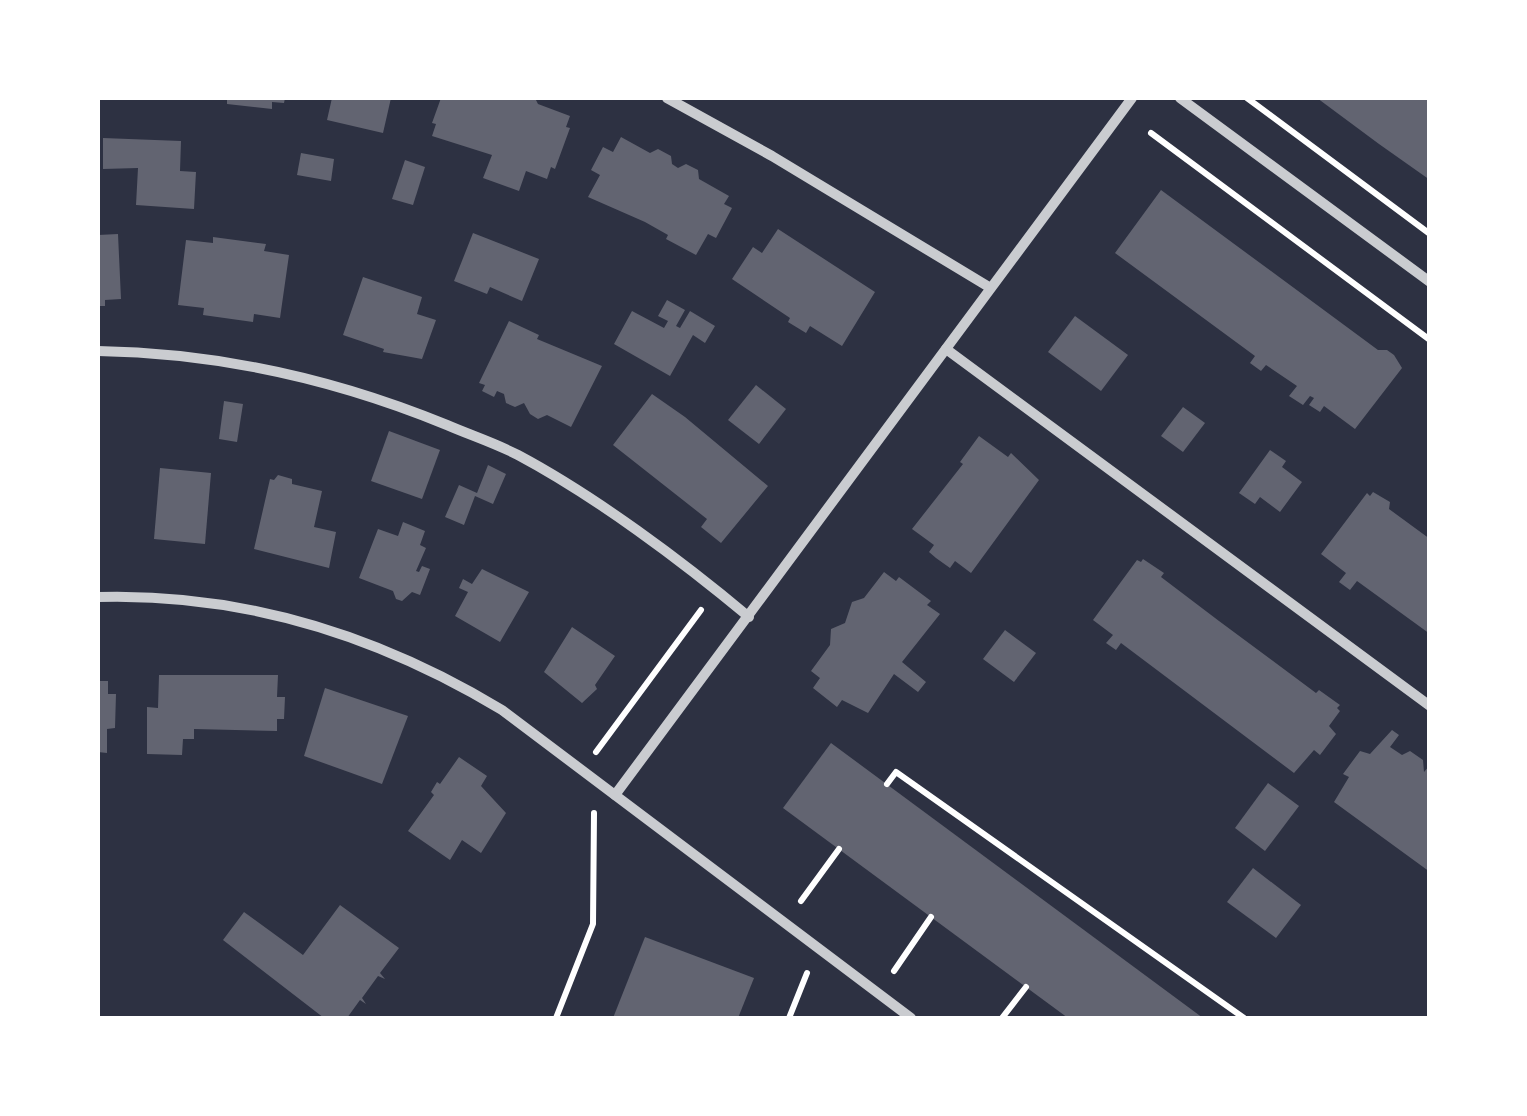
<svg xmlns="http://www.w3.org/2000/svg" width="1527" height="1116" viewBox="0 0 1527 1116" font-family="'Public Sans',sans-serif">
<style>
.building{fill:#626471}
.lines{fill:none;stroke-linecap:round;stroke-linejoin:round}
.path{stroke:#fff;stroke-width:6}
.minor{stroke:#caccd0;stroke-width:10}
</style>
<rect width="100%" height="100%" fill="#2d3142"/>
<g class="building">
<polygon points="227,98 285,98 284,103 272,102 272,109 227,104"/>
<polygon points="332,98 391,98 383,133 327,120"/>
<polygon points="441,98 535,98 538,104 570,116 566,127 570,128 555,169 551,167 547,179 526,171 519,191 483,178 492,155 432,136 436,124 432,123"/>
<polygon points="1317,98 1430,98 1430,180 1379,144"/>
<polygon points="621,137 650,153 658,149 671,156 672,164 678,168 686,164 698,170 699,179 729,196 724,204 732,208 716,238 708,234 696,255 666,239 668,235 645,222 588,197 600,175 591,170 603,147 613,152"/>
<polygon points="103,138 181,141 180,171 196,172 194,209 136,205 138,168 103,169"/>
<polygon points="301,153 334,159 331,181 297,175"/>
<polygon points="405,160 425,167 413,205 392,199"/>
<polygon points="1161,190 1378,350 1387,350 1394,355 1402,368 1355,429 1324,406 1320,412 1309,405 1314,398 1310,396 1303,405 1289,396 1297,386 1266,365 1261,371 1250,363 1255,356 1115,253"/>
<polygon points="778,229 875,292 842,346 810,326 806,333 788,322 790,318 732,279 753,247 762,253"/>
<polygon points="473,233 539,259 522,301 490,287 487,294 454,281"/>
<polygon points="118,234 121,299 105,300 105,306 98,306 98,235"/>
<polygon points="213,237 266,244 264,251 289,255 280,318 254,314 253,322 203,315 204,308 178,305 186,240 213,243"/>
<polygon points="363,277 422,297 417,314 436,320 422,359 383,352 384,349 343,335"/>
<polygon points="667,300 685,310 676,326 680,328 690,311 715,326 705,343 693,335 670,376 614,344 632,311 664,328 668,321 658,316"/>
<polygon points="1075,316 1128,355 1101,391 1048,352"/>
<polygon points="509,321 539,335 537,339 602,366 571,427 547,415 538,419 530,414 524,403 515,407 506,403 504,394 497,391 494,397 482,391 485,385 479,383"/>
<polygon points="756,385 786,409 759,444 728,420"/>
<polygon points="652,394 685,417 768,486 721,543 701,527 707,519 613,445"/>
<polygon points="224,401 243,404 237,442 219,439"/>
<polygon points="1183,407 1205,423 1183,452 1161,436"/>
<polygon points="389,431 440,450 422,499 371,481"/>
<polygon points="979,436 1008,457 1011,453 1039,480 971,573 955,561 950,568 936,558 929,552 934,545 912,529 963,464 960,462"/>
<polygon points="1270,450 1286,461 1282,467 1302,482 1280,512 1260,497 1255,504 1239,493"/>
<polygon points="488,465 506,474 493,504 475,496 464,525 445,517 459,485 477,493"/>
<polygon points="160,468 211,473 205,544 154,539"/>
<polygon points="278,475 292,479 292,484 322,491 314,527 336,532 329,568 254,549 270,479 274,480"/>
<polygon points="1373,492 1390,502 1389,509 1430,539 1430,634 1357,581 1350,590 1339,582 1346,573 1321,554 1367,493 1370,496"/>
<polygon points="403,522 425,531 420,545 426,548 416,571 419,572 422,566 430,569 420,595 412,592 402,601 396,599 393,591 359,578 378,529 398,536"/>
<polygon points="1143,559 1164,573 1161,577 1219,621 1316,693 1319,690 1340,705 1337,708 1340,711 1329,726 1336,734 1320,755 1314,750 1294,773 1121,643 1116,650 1106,643 1113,635 1093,620 1137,560 1141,562"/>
<polygon points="482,569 529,592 500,642 455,616 468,592 459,588 463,579 472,584"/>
<polygon points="884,572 896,581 899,577 931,601 927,605 940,614 902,662 926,682 918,692 894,674 868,713 842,700 837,707 813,688 820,678 811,671 830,645 831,629 845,623 852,602 864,598"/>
<polygon points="572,627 615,656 595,685 597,689 582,703 544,672"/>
<polygon points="1005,630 1036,653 1014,682 983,659"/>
<polygon points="159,675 278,675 277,697 285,697 284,719 277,719 277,731 194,729 194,739 183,739 182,755 147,754 147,707 158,708"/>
<polygon points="98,681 108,681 108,694 116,694 115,728 107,729 107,753 98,752"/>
<polygon points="325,688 408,716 382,784 304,756"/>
<polygon points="1392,730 1399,735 1390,747 1402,755 1410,751 1423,760 1424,772 1430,765 1430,872 1334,802 1349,777 1343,774 1360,751 1370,754"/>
<polygon points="831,743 1203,1018 1068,1018 783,808"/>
<polygon points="459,757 487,776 481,786 506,813 481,853 462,840 450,860 408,831 434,795 431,792 437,782 440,784"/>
<polygon points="1268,783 1299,806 1265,851 1235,828"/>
<polygon points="1253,868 1301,905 1276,938 1227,902"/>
<polygon points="340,905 399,948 380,973 385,979 378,976 362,998 366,1004 360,1000 347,1018 324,1018 223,940 244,912 303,955"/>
<polygon points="645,937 754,978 738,1018 613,1018"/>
</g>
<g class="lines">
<g class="path">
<polyline points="1247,98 1430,234"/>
<polyline points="1151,133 1430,340"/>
<polyline points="596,752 701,610"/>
<polyline points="887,784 896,772 1244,1018"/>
<polyline points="801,901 839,849"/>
<polyline points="894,971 931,917"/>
<polyline points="556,1018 593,924 594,813"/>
<polyline points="789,1018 807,973"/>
<polyline points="1002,1018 1026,987"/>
</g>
<g class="minor">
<polyline points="667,98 772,156 989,287"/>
<polyline points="1180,98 1430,282"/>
<polyline points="946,349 1430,706"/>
<path d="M98,351c121,2 237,28 349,74 23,10 48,18 71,30 77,41 164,106 231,162"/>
<path d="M98,597c145,-4 280,38 404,113l409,308"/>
<polyline points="615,795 1132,98"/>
</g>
</g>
<rect width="1527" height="1116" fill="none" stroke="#ffffff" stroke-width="200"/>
</svg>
